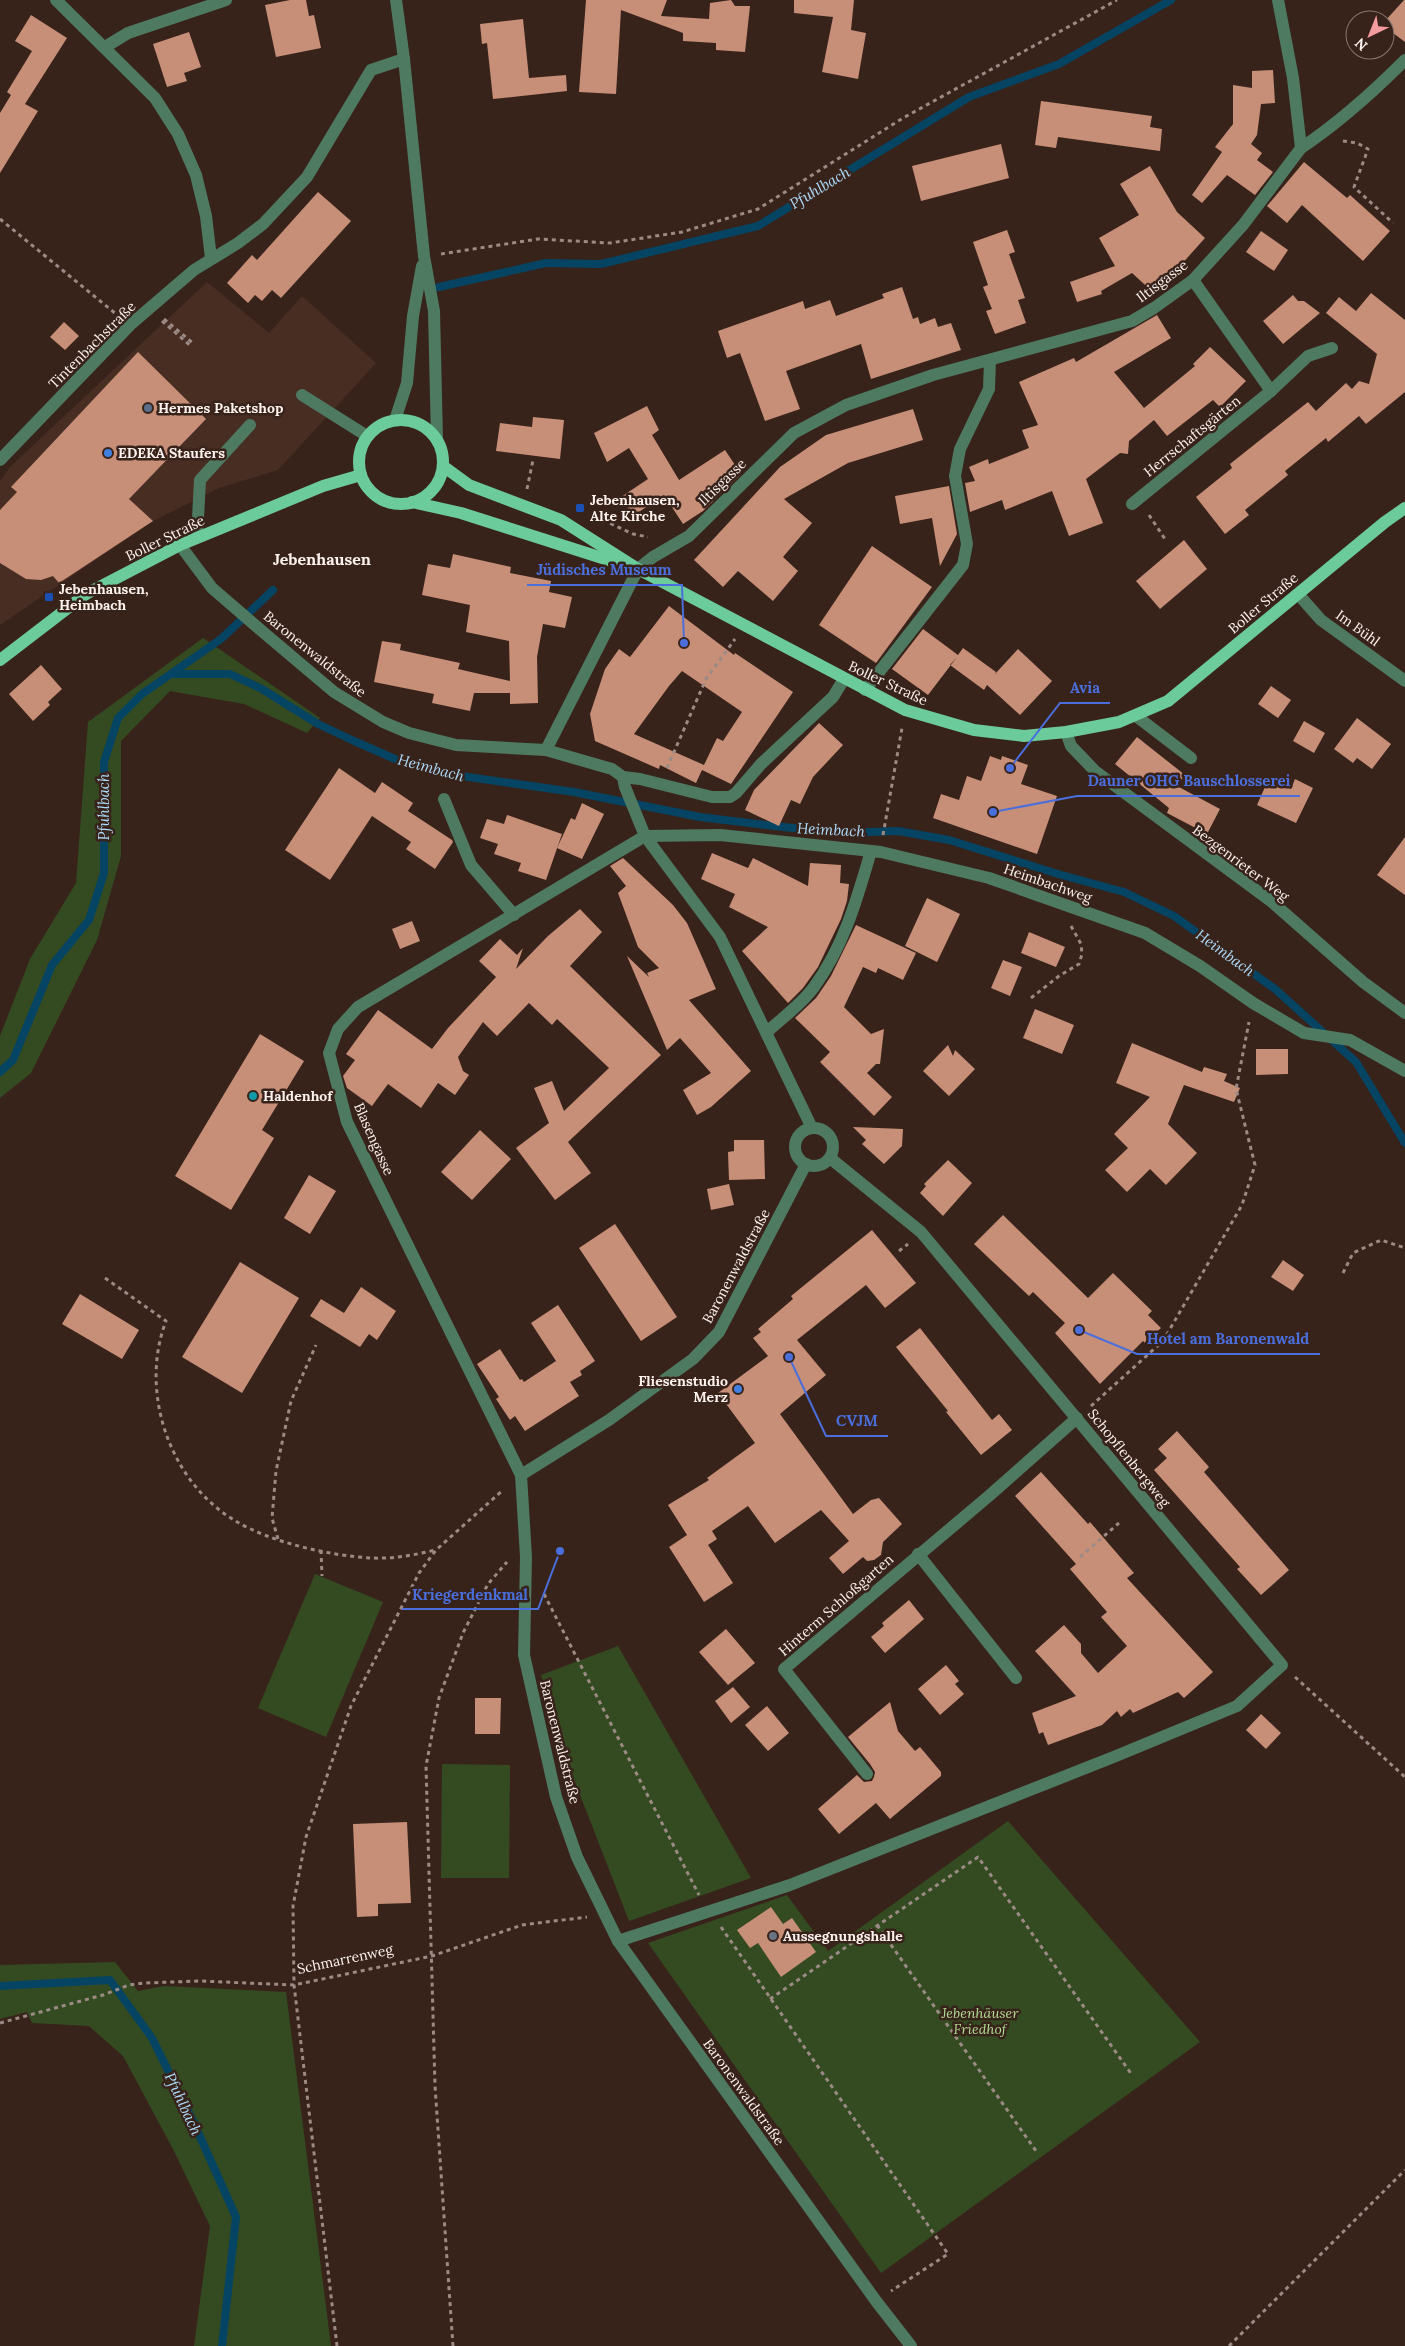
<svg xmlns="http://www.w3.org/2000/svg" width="1405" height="2346" viewBox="0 0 1405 2346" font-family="Lora,serif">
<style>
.built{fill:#482d23}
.green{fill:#344b21}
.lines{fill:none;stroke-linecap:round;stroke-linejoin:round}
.stream{stroke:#054462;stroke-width:8}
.building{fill:#c78e78;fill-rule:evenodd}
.path{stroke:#9c8b85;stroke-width:3;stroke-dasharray:4 4;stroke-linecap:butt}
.minor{stroke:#4e7a62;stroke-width:12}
.major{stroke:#6ccb9a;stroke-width:12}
.service-dot{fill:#5c6f8a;stroke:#38231b;stroke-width:2}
.shop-dot{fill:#3f7fe0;stroke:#38231b;stroke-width:2}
.transit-dot{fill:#1a4fb4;stroke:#38231b;stroke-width:2}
.culture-dot{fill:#0f9aa8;stroke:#38231b;stroke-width:2}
.worship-dot{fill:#6b7280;stroke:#38231b;stroke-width:2}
.labels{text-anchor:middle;stroke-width:5;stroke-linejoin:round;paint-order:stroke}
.street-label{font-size:14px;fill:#fef2ee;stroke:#38231b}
.poi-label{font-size:14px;font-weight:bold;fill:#fef2ee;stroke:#38231b;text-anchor:start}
.park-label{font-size:14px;font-style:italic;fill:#b1db92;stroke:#38231b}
.water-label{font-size:15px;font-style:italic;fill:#addbfa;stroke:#38231b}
.quarter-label{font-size:16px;font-weight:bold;fill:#fef2ee;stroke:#38231b}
.leader{fill:none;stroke:#4a6fdc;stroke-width:2}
.callout-dot{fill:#4a6fdc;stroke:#38231b;stroke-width:2}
.callout-label{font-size:15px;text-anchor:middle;font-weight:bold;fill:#4a6fdc;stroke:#38231b;stroke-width:5;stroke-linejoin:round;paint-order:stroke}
</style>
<rect width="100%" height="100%" fill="#38231b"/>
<polygon class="built" points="207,282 269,333 302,296 376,363 278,470 219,488 153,521 0,625 0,481 10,467"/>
<g class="green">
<polygon points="203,638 320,718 307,733 244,704 170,691 121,741 121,856 97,940 31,1073 0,1098 0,1036 30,959 76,883 88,722"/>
<polygon points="315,1574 383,1602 326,1737 258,1708"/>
<polygon points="618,1646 751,1878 629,1921 565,1756 541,1675"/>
<polygon points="442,1764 510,1765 509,1878 441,1878"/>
<polygon points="1008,1821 1200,2042 881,2273 648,1943 787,1895 828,1951"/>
<polygon points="115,1962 138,1991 164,1986 286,1992 331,2346 194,2346 210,2226 174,2151 123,2056 89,2026 32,2023 27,2012 0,2019 0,1965"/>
</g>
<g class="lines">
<g class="stream">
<polyline points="439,287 546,263 601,264 758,226 969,97 1059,64 1171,0"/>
<polyline points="173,674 230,674 262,689 318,724 354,741 404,763 454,775 574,792 700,817 774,826 841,833 898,831 949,840 1058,874 1124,892 1174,916 1275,989 1356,1062 1405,1143"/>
<polyline points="0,1072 13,1060 52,965 89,920 104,873 104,762 118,718 142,694 221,639 273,590"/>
<polyline points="0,1986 110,1980 152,2038 193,2121 236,2217 222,2346"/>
</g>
</g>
<g class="building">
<polygon points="306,0 309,16 314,15 321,48 276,57 265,5 290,0"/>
<polygon points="586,0 667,0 661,16 709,19 710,3 731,0 735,6 750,6 745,52 716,50 716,43 683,41 683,33 621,10 616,94 579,92"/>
<polygon points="794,0 854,0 851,30 866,33 858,79 822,72 833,17 794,13"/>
<polygon points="1404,0 1405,0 1405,42 1385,27 1385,21"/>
<polygon points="31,15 67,38 25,104 38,111 0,173 0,113 11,95 7,92 32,51 15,41"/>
<polygon points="523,19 529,78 566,75 567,91 493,99 487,43 482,44 480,24"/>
<polygon points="189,32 201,67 184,73 187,81 167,87 153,44"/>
<polygon points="1273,70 1275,103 1261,104 1257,135 1251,144 1262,153 1257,160 1273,172 1255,195 1227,175 1202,203 1192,195 1222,152 1215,147 1233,124 1233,85 1252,88 1252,71"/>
<polygon points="1041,101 1152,116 1150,127 1162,129 1160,151 1058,137 1056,148 1035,145"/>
<polygon points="1001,144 1009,178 921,201 912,166"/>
<polygon points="1304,162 1347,198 1350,195 1390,231 1363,261 1302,205 1287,223 1267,206"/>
<polygon points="1150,166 1177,212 1205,238 1155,294 1132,273 1101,291 1102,294 1077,302 1070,282 1115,266 1099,238 1139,215 1120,184"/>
<polygon points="318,192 351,221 281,298 272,290 262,301 255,295 248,303 227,283 252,255 257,260"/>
<polygon points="1007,230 1015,252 1009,254 1025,298 1018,300 1026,323 995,334 986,311 992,309 983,287 988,285 973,242"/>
<polygon points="1261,231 1288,250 1274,271 1246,252"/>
<polygon points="902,287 913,319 918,317 920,324 935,318 938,327 951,323 961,350 871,379 861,344 786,371 800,409 765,421 740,353 727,358 718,331 803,301 805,309 830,300 836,316 884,298 882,294"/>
<polygon points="1371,293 1405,320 1405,392 1366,424 1359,416 1328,442 1326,438 1285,471 1288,475 1245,510 1249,515 1225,534 1196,497 1232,468 1230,464 1308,402 1316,411 1346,383 1352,389 1359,381 1369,384 1377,354 1326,313 1339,297 1356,311"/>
<polygon points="1293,295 1298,301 1304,301 1320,313 1283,344 1263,321"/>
<polygon points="1157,315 1171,338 1114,372 1144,408 1195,366 1193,364 1210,347 1246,381 1220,407 1213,400 1167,436 1154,420 1129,441 1128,454 1120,453 1086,479 1103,523 1069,536 1052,491 1005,510 1002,500 970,512 965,483 975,481 969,467 988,459 989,464 1029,448 1022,430 1038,425 1019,382 1074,358 1076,362"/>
<polygon points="64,322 79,336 65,350 50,337"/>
<polygon points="138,352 206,419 129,499 153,521 59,583 53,576 41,580 26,579 0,563 0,510 17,492 11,487"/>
<polygon points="647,406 659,430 652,435 679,480 725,450 741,474 703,511 683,524 664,495 633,516 621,497 648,479 629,448 607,462 594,433"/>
<polygon points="913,409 923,440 848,463 784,499 812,523 783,557 798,571 773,601 738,571 723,587 694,560 780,467 826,435"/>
<polygon points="533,417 564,420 560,459 496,451 500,423 532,427"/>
<polygon points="949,486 957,534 940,566 932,518 900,524 895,496"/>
<polygon points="1184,540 1207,569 1160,609 1136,581"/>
<polygon points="872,546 932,587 876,663 819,625"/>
<polygon points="453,554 511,567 510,573 551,581 549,592 572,597 565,628 543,624 537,657 538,703 510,704 510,693 474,693 470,711 432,703 434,694 374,682 382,641 401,644 400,650 460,663 458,669 510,681 509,641 466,632 470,605 422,595 428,564 450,568"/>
<path d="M669,606l65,49 1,-2 58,39 -62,92 -29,-14 -6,13 -36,-18 -1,4 -64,-28 -5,-27 15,-45 14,-20 11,8zM682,671l60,41 -19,29 -6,-3 -13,27 -70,-31 35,-48z"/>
<polygon points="923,629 958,655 963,648 996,672 995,674 1018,649 1052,681 1020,715 987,685 984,690 950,665 957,657 928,695 892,669"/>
<polygon points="41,665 62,689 48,702 50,705 33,721 9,694"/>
<polygon points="1271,686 1291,700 1278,718 1258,704"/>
<polygon points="1357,718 1391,744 1372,769 1357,758 1353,763 1334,749"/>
<polygon points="1304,721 1325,733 1314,753 1293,741"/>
<polygon points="819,723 843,745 813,777 800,804 791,800 779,826 745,810 754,790"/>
<polygon points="1137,737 1185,775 1177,786 1220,809 1207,834 1167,813 1169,808 1115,764"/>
<polygon points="990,756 1001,760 1002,756 1028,765 1021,784 1057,796 1037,854 933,818 941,794 959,800 967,776 981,781"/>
<polygon points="339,768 375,793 382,782 413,803 408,811 452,840 453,842 435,869 406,849 411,842 372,816 330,880 285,850"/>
<polygon points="1269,778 1291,789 1295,779 1313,788 1296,823 1257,805"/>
<polygon points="582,803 604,814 582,859 557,848 571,818 575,820"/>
<polygon points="507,815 562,834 546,880 518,871 521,863 494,854 498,844 480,838 487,819 504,824"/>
<polygon points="1405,837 1405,895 1377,875"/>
<polygon points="712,853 748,868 753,858 808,886 810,863 841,865 840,883 849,884 847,901 841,919 818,967 803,988 788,1003 742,951 768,927 729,907 735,894 701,879"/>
<polygon points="623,858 673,905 687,923 716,989 689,1000 751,1071 711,1107 697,1115 683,1090 711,1073 680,1038 667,1050 627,956 649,977 647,973 659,968 638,947 618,893 626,886 610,866"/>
<polygon points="927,898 960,914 937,962 905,946"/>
<polygon points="580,909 602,932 570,966 661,1055 568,1142 591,1173 555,1200 516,1148 549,1123 534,1088 552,1081 564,1111 609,1068 557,1019 552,1025 529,1003 497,1036 483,1022 458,1057 463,1071 469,1075 455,1095 438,1083 421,1108 388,1084 372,1106 347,1088 343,1076 355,1060 346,1054 378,1010 432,1049 448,1028 496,977 479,961 500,939 517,955 523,948 516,969 548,936"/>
<polygon points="412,921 420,941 400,949 392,929"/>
<polygon points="856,925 916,953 903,980 878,968 876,973 863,967 844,1007 871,1034 884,1029 880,1064 876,1064 867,1073 892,1097 874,1116 820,1062 830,1052 795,1018 816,998 831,976"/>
<polygon points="1029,932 1065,947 1056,967 1021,953"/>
<polygon points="1003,960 1022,967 1010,996 991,988"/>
<polygon points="1035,1009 1074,1025 1062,1054 1023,1038"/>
<polygon points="260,1034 304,1061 262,1130 274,1138 231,1210 175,1176"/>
<polygon points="1132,1043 1202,1072 1204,1067 1227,1074 1224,1081 1240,1088 1234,1102 1184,1085 1168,1124 1197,1153 1166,1185 1150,1169 1127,1192 1105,1170 1128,1148 1114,1134 1150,1097 1116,1083"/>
<polygon points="948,1045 953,1056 955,1050 975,1069 949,1096 923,1071"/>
<polygon points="1256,1049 1288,1049 1288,1074 1256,1075"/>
<polygon points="853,1127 903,1129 902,1146 884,1164 862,1144 866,1140"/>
<polygon points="480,1130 511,1159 472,1200 441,1172"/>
<polygon points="734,1140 764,1140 765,1179 729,1180 728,1152 734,1151"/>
<polygon points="948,1160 972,1183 943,1216 920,1193 926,1186 924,1184"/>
<polygon points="309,1175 336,1191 310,1234 284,1218"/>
<polygon points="729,1184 734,1205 711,1210 707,1189"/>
<polygon points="1003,1215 1088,1298 1113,1273 1152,1311 1148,1315 1161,1328 1145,1343 1143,1341 1100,1384 1055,1333 1065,1323 1033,1292 1029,1296 974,1244"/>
<polygon points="615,1224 677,1317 641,1341 579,1248"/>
<polygon points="872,1230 916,1283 885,1308 866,1285 797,1340 826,1375 780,1414 853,1514 871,1500 879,1498 902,1524 883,1542 881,1555 874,1560 867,1561 863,1557 843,1574 829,1558 849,1541 821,1510 775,1543 748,1506 712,1531 717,1539 708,1545 733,1583 704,1602 669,1547 687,1535 668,1505 709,1480 707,1478 755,1443 718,1393 768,1356 753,1338 761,1332 758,1329 793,1299 791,1296"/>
<polygon points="1283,1260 1304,1275 1293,1291 1271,1277"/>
<polygon points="240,1262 299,1298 242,1393 182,1357"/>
<polygon points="361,1287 396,1311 377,1340 369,1334 360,1347 310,1316 321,1299 344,1313"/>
<polygon points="80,1294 139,1330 122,1359 62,1324"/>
<polygon points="558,1305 595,1361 580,1371 582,1375 570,1382 579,1396 525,1431 515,1416 510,1420 496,1399 499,1397 477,1364 500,1349 520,1380 522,1379 524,1382 556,1361 531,1323"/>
<polygon points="920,1328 992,1420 999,1414 1012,1430 981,1455 946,1412 948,1411 896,1347"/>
<polygon points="1177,1431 1209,1467 1204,1472 1289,1570 1261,1595 1237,1569 1240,1567 1154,1470 1167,1458 1158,1449"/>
<polygon points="1041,1472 1088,1524 1090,1522 1134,1573 1127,1578 1213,1672 1184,1698 1178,1692 1133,1713 1130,1709 1121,1717 1117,1711 1102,1725 1048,1745 1043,1732 1039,1734 1032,1713 1076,1696 1035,1651 1064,1625 1081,1644 1081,1653 1098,1673 1127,1646 1101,1617 1107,1612 1070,1569 1076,1564 1015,1496"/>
<polygon points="909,1600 924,1619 885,1653 871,1637 884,1626 882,1623"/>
<polygon points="726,1629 755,1663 728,1685 699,1652"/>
<polygon points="946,1665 959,1681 955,1684 964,1694 940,1715 918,1689"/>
<polygon points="733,1687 750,1707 731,1723 715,1701"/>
<polygon points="475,1698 501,1698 500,1734 475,1734"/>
<polygon points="890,1702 898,1731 915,1751 920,1747 941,1772 941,1776 890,1819 876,1803 839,1834 818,1809 857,1775 864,1782 872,1781 874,1777 875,1772 870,1764 848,1737"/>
<polygon points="767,1706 789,1733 768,1751 745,1725"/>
<polygon points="1261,1714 1281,1733 1266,1749 1246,1730"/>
<polygon points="407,1822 411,1903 378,1904 378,1916 357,1917 353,1824"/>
<polygon points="771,1907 783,1924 792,1918 816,1952 781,1977 758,1943 750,1948 737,1930"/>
</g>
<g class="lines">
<g class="path">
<polyline points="1343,141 1357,143 1368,149 1354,187 1393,223"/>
<polyline points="0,219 116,314"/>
<polyline points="441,254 538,239 610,243 682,232 758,209 903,118 1117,0"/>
<polyline points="164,319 194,344"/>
<polyline points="162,321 192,347"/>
<polyline points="527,489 533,460"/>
<polyline points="1149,515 1165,539"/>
<polyline points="603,520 633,534 648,537"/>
<polyline points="667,768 706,679 735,639"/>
<polyline points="883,835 902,728"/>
<polyline points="1031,998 1059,976 1079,964 1082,954 1081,944 1071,926"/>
<polyline points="899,1251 908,1244"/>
<polyline points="1343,1273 1353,1253 1381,1240 1405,1248"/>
<path d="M105,1278l61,43c-27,70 3,160 68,199 35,22 96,36 138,38 21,1 43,-3 63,-8"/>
<polyline points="1091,1406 1163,1341 1242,1205 1255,1165 1236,1089 1249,1022"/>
<polyline points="278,1539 272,1518 276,1471 291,1401 316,1345"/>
<polyline points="321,1550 322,1576"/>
<polyline points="1080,1557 1119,1523"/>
<polyline points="544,1594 699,1895"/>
<polyline points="1295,1677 1405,1777"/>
<polyline points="877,1925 1036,2151"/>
<polyline points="721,1927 948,2254 891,2291"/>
<polyline points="770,1999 978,1857 1132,2075"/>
<polyline points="0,2023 103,1995 129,1985 144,1983 200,1981 294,1985 432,1956 522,1925 587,1917"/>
<polyline points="337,2346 294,1985 293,1906 306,1837 351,1706 419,1573 436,1550 503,1490"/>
<polyline points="453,2346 435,2086 426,1766 439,1698 463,1633 488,1584 507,1562"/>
<polyline points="1229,2346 1405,2170"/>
</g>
<g class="minor">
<polyline points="56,0 155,98 178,134 196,175 206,216 211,258"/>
<polyline points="396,0 404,59 424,256 434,311 437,440"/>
<polyline points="105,47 128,33 226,0"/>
<path d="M1301,148c39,-26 71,-55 104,-88"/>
<polyline points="1193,280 1271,391"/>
<polyline points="302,395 367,436"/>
<polyline points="395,420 407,383 413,316 422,266"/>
<polyline points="0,460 130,325 194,270 238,243 263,224 307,177 371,70 404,59"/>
<polyline points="1132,504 1271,391 1308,356 1332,348"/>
<polyline points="197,537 200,480 250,425"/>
<polyline points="180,545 212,588 263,632 334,692 383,722 409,733 456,745 546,750 612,769 623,777 625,787 645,836 720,937 812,1128"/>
<polyline points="1298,594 1321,620 1405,681"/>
<polyline points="865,690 963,565 967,544 955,476 960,449 989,389 990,360"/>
<polyline points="1136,716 1191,758"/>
<polyline points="1066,732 1071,746 1095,771 1272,902 1363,982 1405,1013"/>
<polyline points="546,750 638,569 653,557 689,536 794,433 846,405 933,375 1132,321 1154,308 1193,280 1243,225 1301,148 1293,78 1278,0"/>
<polyline points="623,777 640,779 712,797 730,797 736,793 761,764 833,697 844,679"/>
<polyline points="444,799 471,865 514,915"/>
<polyline points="645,836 358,1007 338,1029 329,1053 347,1122 521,1475 526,1557 524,1655 556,1797 577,1857 618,1941 876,2301 911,2346"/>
<polyline points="645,836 720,835 881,852 989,878 1145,933 1200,966 1253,1003 1304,1033 1350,1040 1405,1071"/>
<path d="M767,1032c15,-14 35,-28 47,-45 30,-41 43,-88 57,-136"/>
<circle cx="814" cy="1147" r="19"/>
<polyline points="521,1475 609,1420 693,1359 719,1332 806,1164"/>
<polyline points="918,1554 1016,1678"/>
<polyline points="867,1774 784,1669 990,1495 1077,1418"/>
<polyline points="618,1941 790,1885 1116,1756 1237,1706 1282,1665 921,1232 830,1158"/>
</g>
<g class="major">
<circle cx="401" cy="462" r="42"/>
<polyline points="443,466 469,485 561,520 638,569 905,710 974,730 1024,736 1066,732 1119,722 1168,701 1385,522 1405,508"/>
<polyline points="412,502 461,513 621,564"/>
<polyline points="0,660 86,594 180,545 323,486 361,475"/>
</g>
</g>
<circle class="service-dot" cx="148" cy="408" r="5"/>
<g class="shop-dot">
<circle cx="108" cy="453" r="5"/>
<circle cx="738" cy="1389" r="5"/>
</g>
<g class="transit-dot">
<rect x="575" y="503" width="10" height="10" rx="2.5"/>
<rect x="44" y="592" width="10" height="10" rx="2.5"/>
</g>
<circle class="culture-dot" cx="253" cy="1096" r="5"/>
<circle class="worship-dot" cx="773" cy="1936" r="5"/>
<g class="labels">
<g class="street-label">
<text transform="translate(1162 281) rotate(-37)" y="5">Iltisgasse</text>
<text transform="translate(92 345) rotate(-45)" y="5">Tintenbachstraße</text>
<text transform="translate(1192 436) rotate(-39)" y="5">Herrschaftsgärten</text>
<text transform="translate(722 482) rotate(-44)" y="5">Iltisgasse</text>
<text transform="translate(165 538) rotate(-26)" y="5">Boller Straße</text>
<text transform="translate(1263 603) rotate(-40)" y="5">Boller Straße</text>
<text transform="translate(1358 628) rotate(36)" y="5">Im Bühl</text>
<text transform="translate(315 654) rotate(39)" y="5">Baronenwaldstraße</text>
<text transform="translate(888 683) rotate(25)" y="5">Boller Straße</text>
<text transform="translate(1241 863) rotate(37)" y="5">Bezgenrieter Weg</text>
<text transform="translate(1048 883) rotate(19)" y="5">Heimbachweg</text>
<text transform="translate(374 1139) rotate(66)" y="5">Blasengasse</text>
<text transform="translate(736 1266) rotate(-62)" y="5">Baronenwaldstraße</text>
<text transform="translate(1129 1458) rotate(51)" y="5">Schopflenbergweg</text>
<text transform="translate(836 1605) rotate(-41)" y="5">Hinterm Schloßgarten</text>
<text transform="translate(560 1742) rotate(76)" y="5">Baronenwaldstraße</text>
<text transform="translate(345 1959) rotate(-12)" y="5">Schmarrenweg</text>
<text transform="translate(744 2092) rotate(54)" y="5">Baronenwaldstraße</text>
</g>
<g class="poi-label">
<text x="158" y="413">Hermes Paketshop</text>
<text x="118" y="458">EDEKA Staufers</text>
<text x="590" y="505">Jebenhausen,<tspan x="590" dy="16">Alte Kirche</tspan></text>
<text x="59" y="594">Jebenhausen,<tspan x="59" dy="16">Heimbach</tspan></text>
<text x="263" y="1101">Haldenhof</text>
<text x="728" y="1386" text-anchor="end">Fliesenstudio<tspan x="728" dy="16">Merz</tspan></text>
<text x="783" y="1941">Aussegnungshalle</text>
</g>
<g class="park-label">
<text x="980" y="2018">Jebenhäuser<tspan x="980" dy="16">Friedhof</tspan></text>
</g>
<g class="water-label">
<text transform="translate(820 188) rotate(-31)" y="5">Pfuhlbach</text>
<text transform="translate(431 768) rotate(15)" y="5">Heimbach</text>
<text transform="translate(104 807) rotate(-90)" y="5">Pfuhlbach</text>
<text transform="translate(831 830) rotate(3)" y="5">Heimbach</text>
<text transform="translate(1225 953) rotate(36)" y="5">Heimbach</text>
<text transform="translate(183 2104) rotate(65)" y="5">Pfuhlbach</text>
</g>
<g class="quarter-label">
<text x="322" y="565">Jebenhausen</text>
</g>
</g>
<path class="leader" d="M684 643L682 585H527M1010 768L1060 703H1110M993 812L1077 796H1300M1079 1330L1137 1354H1320M789 1357L826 1436H888M560 1551L538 1609H402"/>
<g class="callout-dot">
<circle cx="684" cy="643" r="5"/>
<circle cx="1010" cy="768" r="5"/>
<circle cx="993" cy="812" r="5"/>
<circle cx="1079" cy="1330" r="5"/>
<circle cx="789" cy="1357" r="5"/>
<circle cx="560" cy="1551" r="5"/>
</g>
<g class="callout-label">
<text x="604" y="575">Jüdisches Museum</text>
<text x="1085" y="693">Avia</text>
<text x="1189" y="786">Dauner OHG Bauschlosserei</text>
<text x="1228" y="1344">Hotel am Baronenwald</text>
<text x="857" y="1426">CVJM</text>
<text x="470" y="1600">Kriegerdenkmal</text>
</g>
<g transform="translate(1370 35) rotate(223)"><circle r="24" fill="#38231b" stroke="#87766f"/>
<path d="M0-4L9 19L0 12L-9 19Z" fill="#f49b9f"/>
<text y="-8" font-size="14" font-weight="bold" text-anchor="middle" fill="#fef2ee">N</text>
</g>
</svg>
